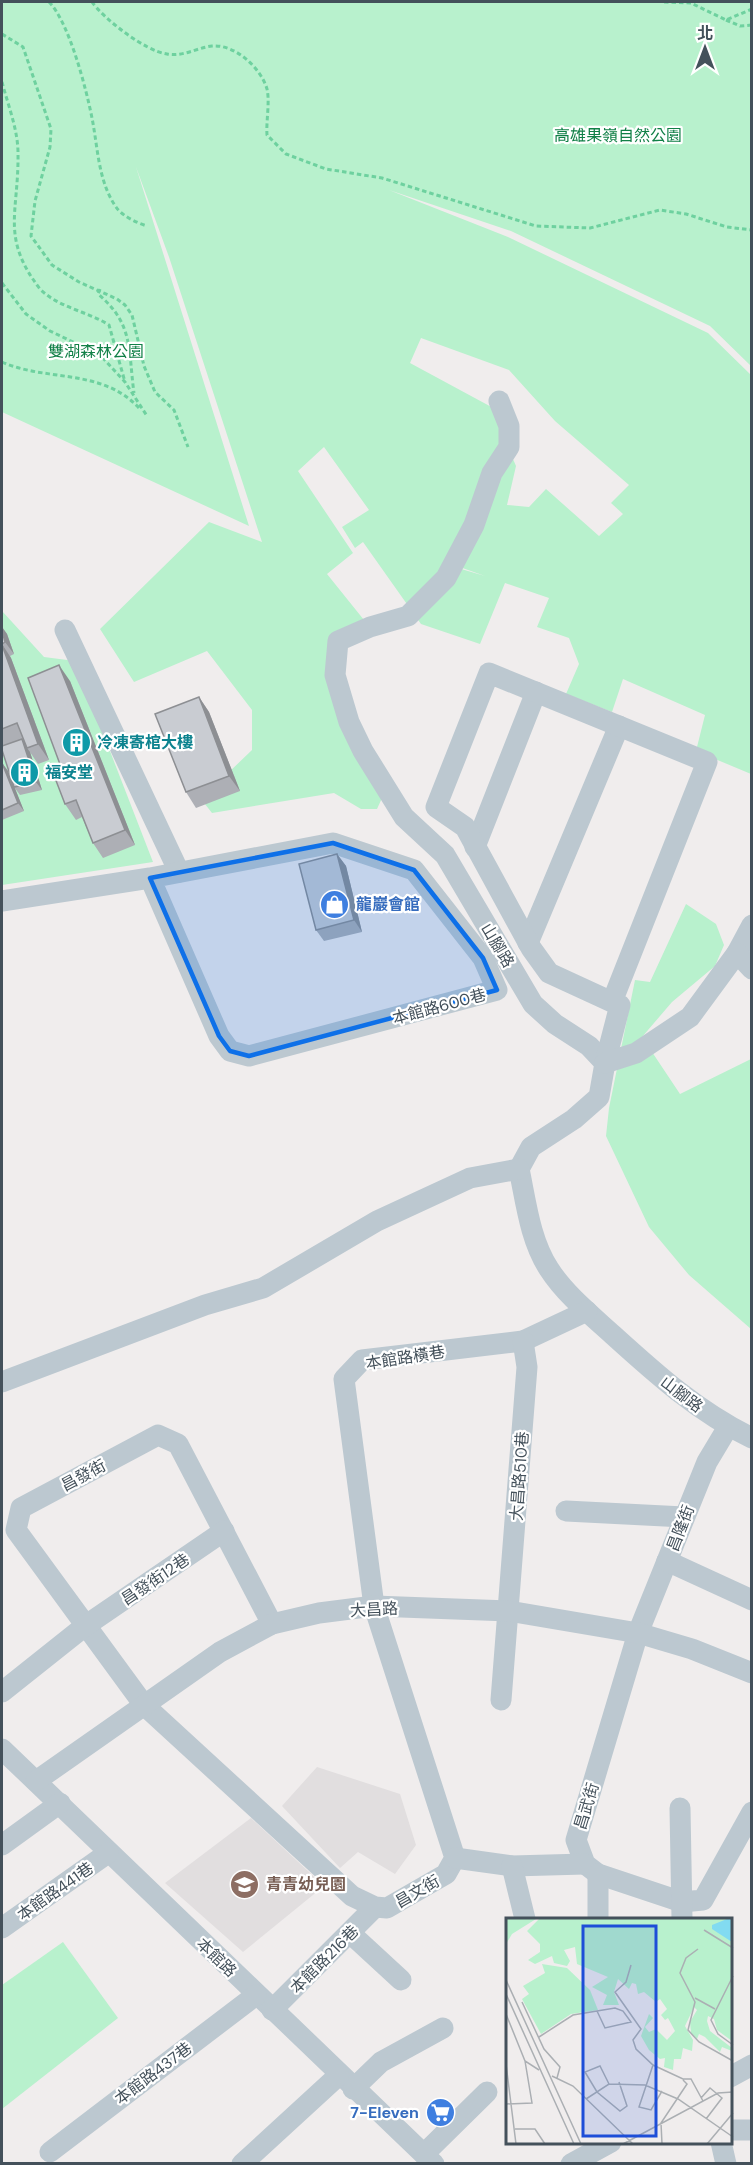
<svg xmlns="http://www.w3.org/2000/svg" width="753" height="2165" viewBox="0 0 753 2165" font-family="'DM Sans','Noto Sans TC',sans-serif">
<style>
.education{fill:#e1dedf}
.green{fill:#b8f1cd;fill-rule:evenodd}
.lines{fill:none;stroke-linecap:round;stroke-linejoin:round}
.path{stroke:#6ed19f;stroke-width:3;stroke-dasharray:4.5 3;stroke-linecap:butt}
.minor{stroke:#bcc8d0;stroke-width:21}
.wall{fill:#adafb5}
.shaded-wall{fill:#8d8f93}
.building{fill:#c9ccd2;stroke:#8d8f93;stroke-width:1.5}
.marked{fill:#0e70e8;fill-opacity:0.2;stroke:#0e70e8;stroke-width:4.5;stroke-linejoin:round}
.labels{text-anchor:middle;stroke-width:4.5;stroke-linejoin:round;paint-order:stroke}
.park-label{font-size:16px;fill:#118047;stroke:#fff}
.culture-label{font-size:16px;font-weight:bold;fill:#0d838f;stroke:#fff;text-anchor:start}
.shop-label{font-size:16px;font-weight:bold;fill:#366cbe;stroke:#fff;text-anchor:start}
.street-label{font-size:16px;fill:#44515b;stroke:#fff}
.education-label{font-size:16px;font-weight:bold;fill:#785e54;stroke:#fff;text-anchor:start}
.inset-road{fill:none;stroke:#abafb3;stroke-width:1.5}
.view{fill:#1d4ed8;fill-opacity:0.15;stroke:#1d4ed8;stroke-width:3}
.inset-edge{fill:none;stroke:#44515b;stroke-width:3}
</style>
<rect width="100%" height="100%" fill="#f0eded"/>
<g class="education">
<polygon points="317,1767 400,1794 416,1845 395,1874 358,1852 340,1868 282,1806"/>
<polygon points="251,1818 324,1886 243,1952 165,1883"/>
</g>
<g class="green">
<path d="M2,2h749v364l-41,-40 -199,-95 -122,-41 119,47 200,96 43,42v399l-55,-23 9,-36 -82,-36 -11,33 -46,-18 13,-30 -10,-26 -32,-11 12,-29 -44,-15 -25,61 -59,-20 -58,-82 -8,6 -13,-21 27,-17 -45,-63 -26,24 55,82 -26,21 37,46 -34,20 52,158 -5,11h-16l-27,-16 -122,20 -11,-14 51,-49v-40l-45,-59 -73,31 -34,-53 109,-107 53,20 -93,-285 -33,-90 113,359 -247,-114zM421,338l88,32 46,51 74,64 -18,18 12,11 -24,22 -53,-47 -17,18 -22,-2 9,-39 -7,-16 -55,115 31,11 -34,-10 56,-126 -10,-30 -87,-47z"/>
<polygon points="2,611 44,657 75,661 153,862 2,885"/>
<polygon points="686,904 716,924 724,945 715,966 672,1002 642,1037 680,1094 751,1059 751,1329 689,1275 649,1227 606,1136 609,1108 635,980 650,982"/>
<polygon points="63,1942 118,2018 2,2109 2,1985"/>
</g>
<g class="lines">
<g class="path">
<path d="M49,2c20,20 37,86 43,116 6,30 6,63 24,89 6,9 21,16 31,19"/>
<path d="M92,2c12,17 53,49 75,52 16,3 29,-6 45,-8 23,-2 49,22 55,43 3,13 -1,32 0,46l19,19 40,15 56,9 154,48 54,2 70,-18 26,4 41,13 25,3"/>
<polyline points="664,2 691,3 726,20 752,9"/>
<polyline points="726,20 740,26 752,25"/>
<polyline points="2,34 23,47 51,129 50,147 35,201 31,236 52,265 79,282 117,299 125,305 132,315 144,366 155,392 174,410 188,447"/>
<path d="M2,82c6,23 16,48 16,71 1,60 -18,84 22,136 19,19 47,22 69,36l16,57"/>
<polyline points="2,283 26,314 50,331 100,355 125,382 147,416"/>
<path d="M100,289l-2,5c36,30 30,56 36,99"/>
<path d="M2,362c45,20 100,6 137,46"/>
</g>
<g class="minor">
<path d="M499,401l10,25v21l-17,26 -18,52 -28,53 -38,38 -38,11 -32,14 -3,34 14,47 14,29 41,66 41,38 88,149 22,20 34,22 16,17 -6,34 -25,22 -43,28 -12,22c7,33 11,71 30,100 16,25 42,46 64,66 43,39 85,77 139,103"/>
<polyline points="65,630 179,872"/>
<polyline points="475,847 536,692"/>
<polyline points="2,901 150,878 333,843 414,870 483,958 497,990 249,1056 230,1051 219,1036 150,878"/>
<polyline points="528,943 619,726"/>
<polyline points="737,953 752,925"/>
<polyline points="605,1063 620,1005 612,1002 549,973 531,948 465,827 436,807 489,673 707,762 612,1002"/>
<polyline points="605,1063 636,1053 690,1017 737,953 752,969"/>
<polyline points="2,1382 205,1305 263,1288 377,1221 470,1178 519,1169"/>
<polyline points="728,1427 707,1462 638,1633 576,1840 585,1864 598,1874 682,1902 703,1900 752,1812"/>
<polyline points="566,1511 684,1517"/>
<polyline points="667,1561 752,1600"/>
<polyline points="272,1624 178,1444 158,1435 21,1508 16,1530 144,1705 352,1896 375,1907 387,1908 446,1874 455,1858 374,1606 344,1379 362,1360 523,1341 587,1311"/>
<polyline points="2,1692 85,1626 224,1531"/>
<polyline points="501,1700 527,1367 523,1341"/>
<polyline points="2,1749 434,2164"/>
<polyline points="36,1781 220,1652 272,1624 319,1613 374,1606 509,1611 638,1633 692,1649 752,1673"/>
<polyline points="680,1808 682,1919"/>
<polyline points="2,1845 60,1803"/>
<polyline points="455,1858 512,1866 585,1864"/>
<polyline points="512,1866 525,1919"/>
<polyline points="598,1874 598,1919"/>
<polyline points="2,1928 108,1853"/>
<polyline points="350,1933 401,1980"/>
<polyline points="272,2010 375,1907"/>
<polyline points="730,2077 752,2065"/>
<polyline points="353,2089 381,2062 443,2028"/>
<polyline points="730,2130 752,2130"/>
<polyline points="721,2142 726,2164"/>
<polyline points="50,2152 256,1995"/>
<polyline points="424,2154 487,2092"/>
<polyline points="242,2164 339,2075"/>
<polyline points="571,2164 611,2142"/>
</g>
</g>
<g class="wall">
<polygon points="2,627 7,634 14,654 10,656 11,658 49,760 38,764 30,752 42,790 20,795 14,787 2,750"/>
<polygon points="70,681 135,845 103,858 93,843 82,817 76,820 65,804 64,775"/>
<polygon points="199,697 209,712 240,791 196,808 186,792"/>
<polygon points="2,763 8,771 24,811 2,820"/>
<polygon points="337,854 346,866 362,932 324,941 316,930"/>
</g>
<g class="shaded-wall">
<polygon points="2,627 7,634 14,654 5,642 2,631"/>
<polygon points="2,644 11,658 49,760 38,744"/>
<polygon points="59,665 70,681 135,845 125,830"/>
<polygon points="199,697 209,712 240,791 229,776"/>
<polygon points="22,739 28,747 27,748 30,752 42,790 36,782"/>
<polygon points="2,763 8,771 24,811 18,803"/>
<polygon points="337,854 346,866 362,932 354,920"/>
</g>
<g class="building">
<polygon points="2,631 5,642 2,644"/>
<polygon points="2,645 38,744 27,748 17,723 2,729"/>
<polygon points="59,665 125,830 93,843 76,800 65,804 55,778 64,775 28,678"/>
<polygon points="199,697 229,776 186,792 155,714"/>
<polygon points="22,739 36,782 14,787 2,750 2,746"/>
<polygon points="2,763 18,803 2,810"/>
<polygon points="337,854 354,920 316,930 299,864"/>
</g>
<path class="marked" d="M333,843l81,27 69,88 14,32 -248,66 -19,-5 -11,-15 -69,-158z"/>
<defs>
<symbol id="building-disc" viewBox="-11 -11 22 22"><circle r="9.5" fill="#0f9aa8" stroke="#fff"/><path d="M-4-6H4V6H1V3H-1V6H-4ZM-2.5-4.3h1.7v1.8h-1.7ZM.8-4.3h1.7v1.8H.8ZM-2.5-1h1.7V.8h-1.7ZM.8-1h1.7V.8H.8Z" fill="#fff"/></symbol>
<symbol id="shop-disc" viewBox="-11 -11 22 22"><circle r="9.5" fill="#3f7fe0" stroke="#fff"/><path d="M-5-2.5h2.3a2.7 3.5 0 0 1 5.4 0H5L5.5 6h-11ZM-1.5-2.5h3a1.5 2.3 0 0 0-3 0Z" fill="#fff"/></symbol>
<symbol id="school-disc" viewBox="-11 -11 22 22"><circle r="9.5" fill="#8d6e63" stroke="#fff"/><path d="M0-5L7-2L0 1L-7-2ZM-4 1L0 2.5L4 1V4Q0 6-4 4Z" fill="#fff"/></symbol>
<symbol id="supermarket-disc" viewBox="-11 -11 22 22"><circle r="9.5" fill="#3f7fe0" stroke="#fff"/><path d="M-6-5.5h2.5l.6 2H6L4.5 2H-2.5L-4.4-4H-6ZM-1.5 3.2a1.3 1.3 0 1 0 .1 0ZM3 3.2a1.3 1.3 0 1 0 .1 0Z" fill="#fff"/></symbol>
</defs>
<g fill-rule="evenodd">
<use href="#building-disc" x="60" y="726" width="33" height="33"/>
<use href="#building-disc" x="8" y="756" width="33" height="33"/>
<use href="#shop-disc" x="318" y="888" width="33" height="33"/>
<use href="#school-disc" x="228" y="1868" width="33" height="33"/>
<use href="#supermarket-disc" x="424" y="2096" width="33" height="33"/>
</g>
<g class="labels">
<g class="park-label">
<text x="618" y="141">高雄果嶺自然公園</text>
<text x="96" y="357">雙湖森林公園</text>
</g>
<g class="culture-label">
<text x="97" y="748">冷凍寄棺大樓</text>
<text x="45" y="778">福安堂</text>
</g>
<g class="shop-label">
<text x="356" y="910">龍巖會館</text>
<text x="419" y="2118" text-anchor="end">7-Eleven</text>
</g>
<g class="street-label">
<text transform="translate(498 945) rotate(59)" y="6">山腳路</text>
<text transform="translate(439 1006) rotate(-15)" y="6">本館路600巷</text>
<text transform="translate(405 1357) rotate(-9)" y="6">本館路橫巷</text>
<text transform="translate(682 1394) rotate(37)" y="6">山腳路</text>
<text transform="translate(83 1475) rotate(-28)" y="6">昌發街</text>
<text transform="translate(519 1476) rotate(-86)" y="6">大昌路510巷</text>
<text transform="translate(680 1528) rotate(-69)" y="6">昌隆街</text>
<text transform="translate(155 1579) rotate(-34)" y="6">昌發街12巷</text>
<text transform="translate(374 1609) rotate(-3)" y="6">大昌路</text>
<text transform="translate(586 1806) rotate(-73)" y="6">昌武街</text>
<text transform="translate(55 1891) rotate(-35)" y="6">本館路441巷</text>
<text transform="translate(417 1891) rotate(-30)" y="6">昌文街</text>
<text transform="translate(217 1957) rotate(44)" y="6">本館路</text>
<text transform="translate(324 1959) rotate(-45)" y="6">本館路216巷</text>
<text transform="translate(153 2073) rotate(-37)" y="6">本館路437巷</text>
</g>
<g class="education-label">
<text x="266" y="1890">青青幼兒園</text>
</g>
</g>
<g transform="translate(506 1918)">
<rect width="226" height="226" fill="#f0eded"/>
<path d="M0,1h30l-24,15 -6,10zM33,1h193v122l-15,-11 -3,-11 -6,-3 -1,5 3,10 22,17v3l-10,-4 -2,5 -15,-15 -6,-3 -2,5 -6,-6 -1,-11 7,-12 -3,-3 -9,19 8,14 -1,11 -9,-3 -2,11h-7l-1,11 -9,-3 1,-9 -5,1 -11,-9 -8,-14 8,-22 4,4 -8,9 4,5 7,-3 11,11 8,-9 -7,-13 -3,2 -4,-5 6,-6 -7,-10 -4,3 -12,-10 -6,2 -2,-10 -4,-1 -3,6 -11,-10 -4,13 5,13h-16l4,-10 -15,-8 16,-10 -31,-13 -2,-17 -11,3 6,11 -3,5 -13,-3 -2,-7 -17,8 -7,-4 12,-8v-8l-13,-13zM36,46l25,4 23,22 8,20 -27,4 -30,20 -19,-35 7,-5 -6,-8 22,-13z" fill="#b8f1cd"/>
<path d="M221,1h5v23l-20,-13v-4z" fill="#82dbf1"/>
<path class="inset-road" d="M198,12l29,18M192,31l-12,9 -6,15 15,29 -7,28 11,12 34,19M125,47l-5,17 -11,10 26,37 -8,11 3,9 17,16 30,14h8l12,22M227,58l-22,44 7,14 15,11M0,62l75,164M0,76l68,150M189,80l20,11M16,84l22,47 16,18 -3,11M0,96l19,47 14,9M33,119l34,-22 42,-7 8,3 8,11 -26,6 -8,-17M0,146l10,80M147,147l-14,42 12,3 11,-19M46,158l21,10 60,58M103,166l-9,-18 -15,6 12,20 23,19 7,-5 -8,-24M195,180l9,-10 12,10 -16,21M80,181l23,-15 36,1 33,14 55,38M0,186l26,-1 -7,-42M9,211h20l10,15M117,226l95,-51 15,-1M156,226l-1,-21 26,-39 -4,-4M201,226l26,-31"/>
<path class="view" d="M77,8h73v210h-73z"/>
<rect width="226" height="226" class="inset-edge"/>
</g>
<rect width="753" height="2165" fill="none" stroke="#44515b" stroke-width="6"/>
<g transform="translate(705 48)" stroke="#ffffff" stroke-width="4.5" paint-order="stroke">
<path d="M0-4.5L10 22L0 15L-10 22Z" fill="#44515b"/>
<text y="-9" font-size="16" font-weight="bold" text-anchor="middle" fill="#44515b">北</text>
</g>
</svg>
